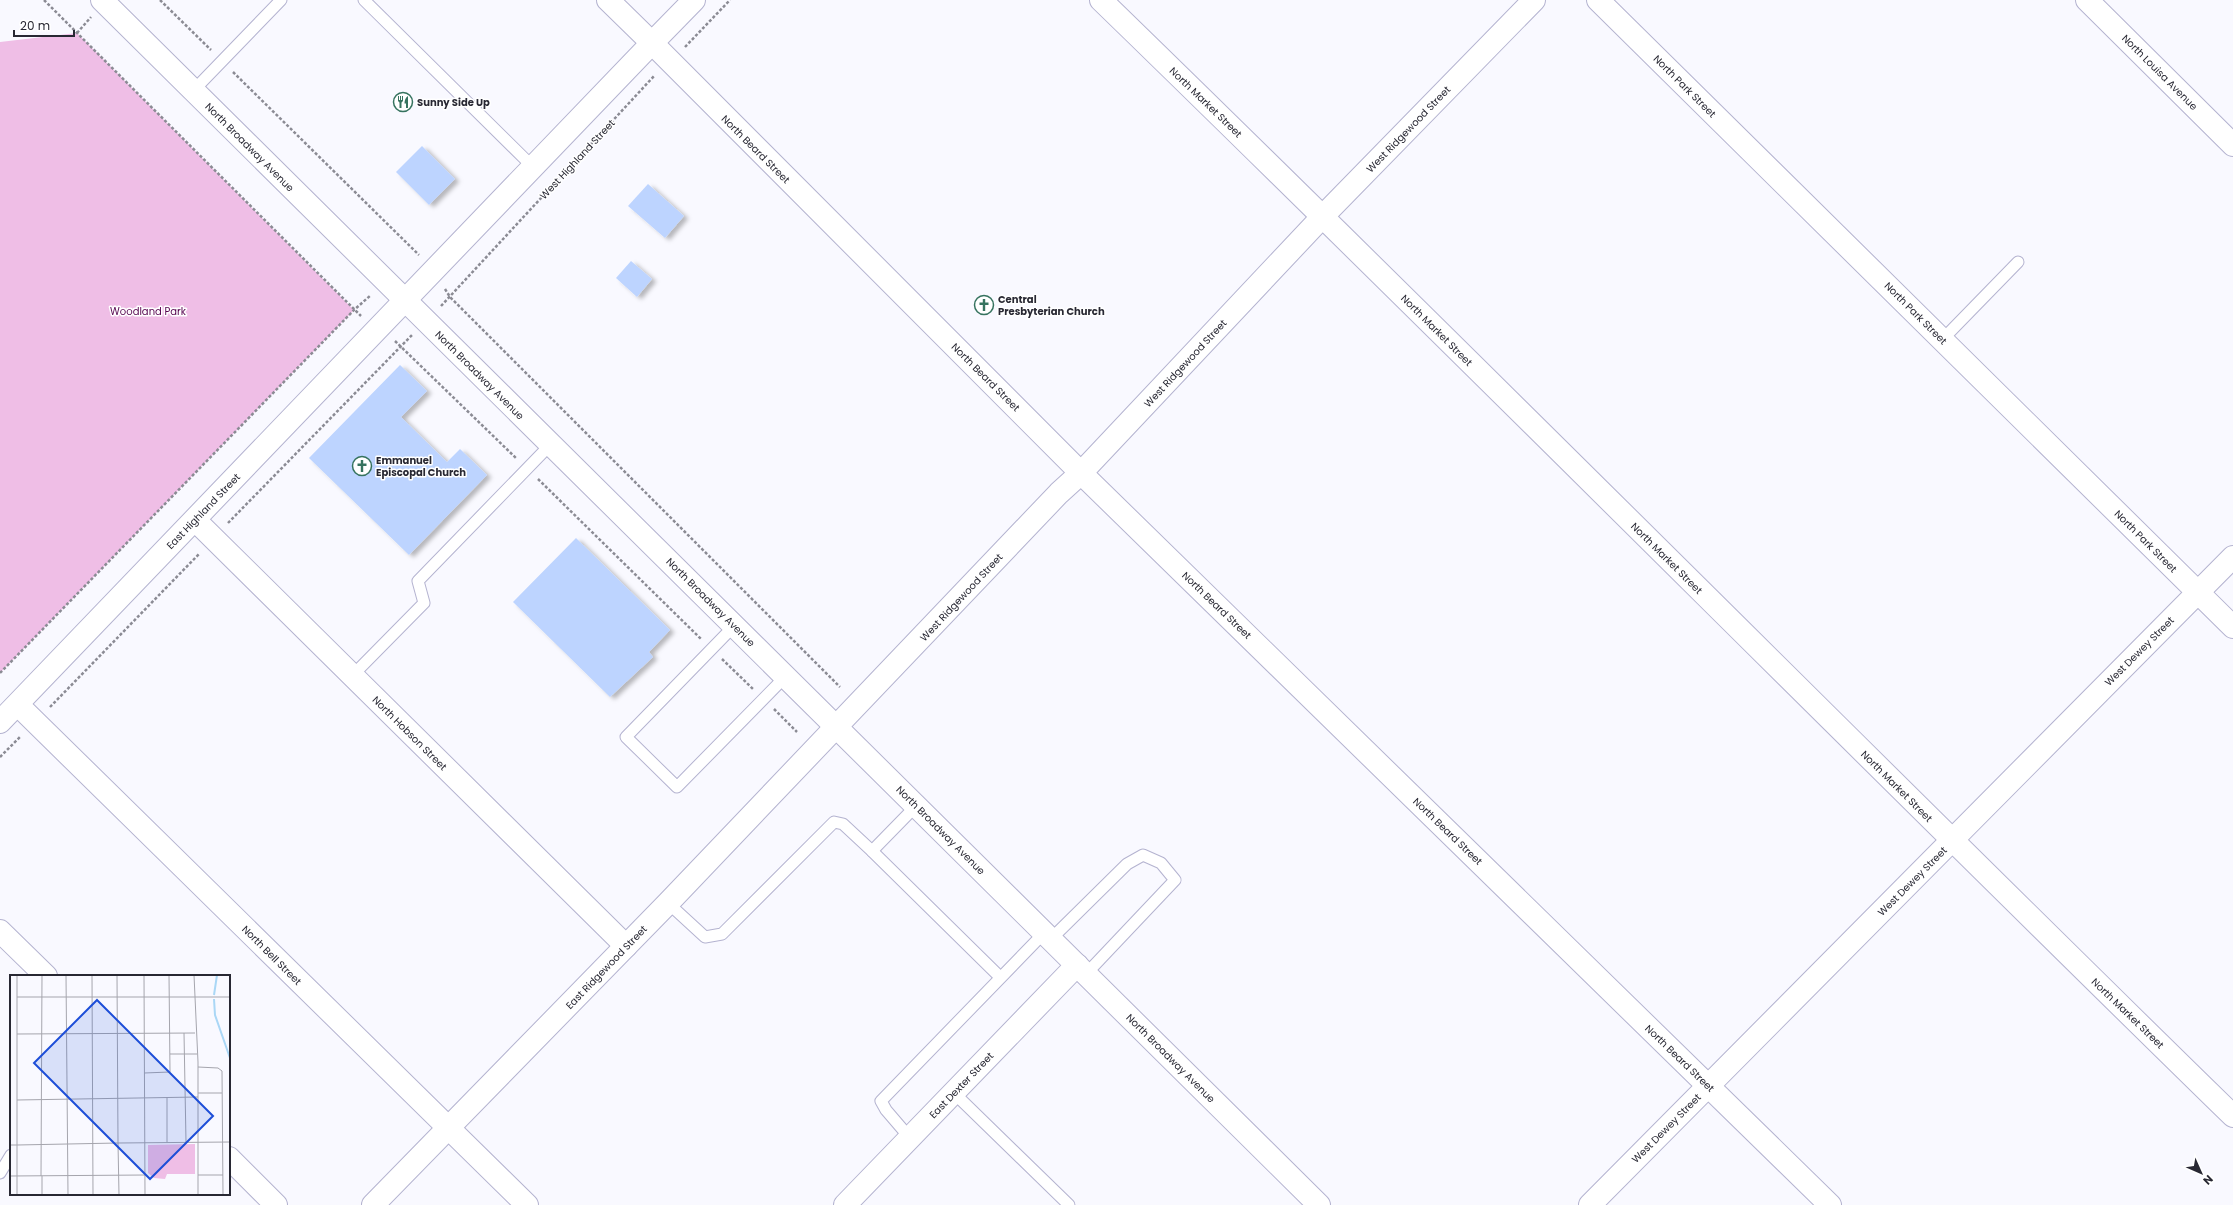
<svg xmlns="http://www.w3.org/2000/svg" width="2233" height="1205" viewBox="0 0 2233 1205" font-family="Poppins,sans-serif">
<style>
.green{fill:#efbee6}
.building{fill:#bdd4ff;filter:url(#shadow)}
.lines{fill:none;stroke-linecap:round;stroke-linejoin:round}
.service-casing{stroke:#b4b3d0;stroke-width:13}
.minor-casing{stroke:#b4b3d0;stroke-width:24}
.tertiary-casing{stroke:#b4b3d0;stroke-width:24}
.primary-casing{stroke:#b4b3d0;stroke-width:24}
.path{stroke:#8b8b94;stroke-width:2.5;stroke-dasharray:3 2;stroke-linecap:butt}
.service{stroke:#fff;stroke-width:11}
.minor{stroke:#fff;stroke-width:22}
.tertiary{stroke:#fff;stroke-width:22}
.primary{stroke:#fff;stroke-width:22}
.labels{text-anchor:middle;stroke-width:3;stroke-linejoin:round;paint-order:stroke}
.street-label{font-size:10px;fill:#282833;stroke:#fff}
.poi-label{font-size:10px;font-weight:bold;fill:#282833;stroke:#fff;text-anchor:start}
.park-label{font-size:10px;fill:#54024e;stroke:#fff}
.inset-river{fill:none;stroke:#aad7f6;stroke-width:2}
.inset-road{fill:none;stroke:#a5a5ad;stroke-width:1}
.view{fill:#1d4ed8;fill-opacity:0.15;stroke:#1d4ed8;stroke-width:2}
.inset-edge{fill:none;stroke:#282833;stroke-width:2}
</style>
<defs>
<filter id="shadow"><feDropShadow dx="4.5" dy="2.5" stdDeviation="2" flood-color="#0004"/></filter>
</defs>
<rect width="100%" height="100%" fill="#f9f9ff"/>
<polygon class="green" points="77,33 354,310 0,673 0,42"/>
<g class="building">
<polygon points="422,146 455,179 429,205 396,172"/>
<polygon points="648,184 684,216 665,238 628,206"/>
<polygon points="631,261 652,279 637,297 616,278"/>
<polygon points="400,365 427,391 401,417 447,462 460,449 487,475 409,555 309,458"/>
<polygon points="576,538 670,630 649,652 653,657 610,697 513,602"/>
</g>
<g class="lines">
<defs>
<g id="service">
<polyline points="364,0 533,167"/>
<polyline points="193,91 281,0"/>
<polyline points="1942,340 2018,262"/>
<polyline points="734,626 626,737 677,787 786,676"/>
<polyline points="352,676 424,603 418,581 551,444"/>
<polyline points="872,851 916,806"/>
<polyline points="668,903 705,937 722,934 834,822 843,824 872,851 1000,977"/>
<polyline points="1051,939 1127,864 1143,855 1161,863 1175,880 1086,974"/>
<polyline points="954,1093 1069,1205"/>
<polyline points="910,1138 886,1110 881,1101 1044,933"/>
<polyline points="0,1173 11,1155"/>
</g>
<g id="minor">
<path d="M1101,0c380,369 753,746 1132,1116"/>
<polyline points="1598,0 2233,627"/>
<polyline points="2087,0 2233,145"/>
<polyline points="195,520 626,946"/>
<polyline points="18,705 527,1205"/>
<polyline points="373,1205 668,903 1059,493 1081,473 1323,216 1534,0"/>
<polyline points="845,1205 1077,965"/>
<polyline points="1590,1205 2233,557"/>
</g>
<g id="tertiary">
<polyline points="102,0 1319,1205"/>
<polyline points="0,722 652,43 1081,473 1830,1205"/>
<polyline points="0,931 46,976"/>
<polyline points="229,1158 276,1205"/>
</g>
<polyline id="primary" points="608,0 652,43 694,0"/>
</defs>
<use href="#service" class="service-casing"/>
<use href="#minor" class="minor-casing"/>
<use href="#tertiary" class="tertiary-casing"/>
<use href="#primary" class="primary-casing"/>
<g class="path">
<polyline points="44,0 361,316"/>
<polyline points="160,0 211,50"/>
<polyline points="77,33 91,17"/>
<polyline points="685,47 730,0"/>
<polyline points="233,72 419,255"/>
<polyline points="445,289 450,297 840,687"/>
<polyline points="441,306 655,75"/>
<polyline points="395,341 517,459"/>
<polyline points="538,479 701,639"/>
<polyline points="228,523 412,335"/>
<polyline points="722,659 753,689"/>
<polyline points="0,673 354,310 371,295"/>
<polyline points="50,707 200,553"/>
<polyline points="774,709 797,732"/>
<polyline points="0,757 21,736"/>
</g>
<use href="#service" class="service"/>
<use href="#minor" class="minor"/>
<use href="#tertiary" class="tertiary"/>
<use href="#primary" class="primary"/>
</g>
<defs>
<symbol id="restaurant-ring" viewBox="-11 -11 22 22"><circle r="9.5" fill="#fff" stroke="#36735f" stroke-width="1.5"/><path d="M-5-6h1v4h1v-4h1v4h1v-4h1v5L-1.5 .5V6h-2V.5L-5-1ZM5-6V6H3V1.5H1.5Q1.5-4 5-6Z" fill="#36735f"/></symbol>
<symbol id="church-ring" viewBox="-11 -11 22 22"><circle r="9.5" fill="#fff" stroke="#36735f" stroke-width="1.5"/><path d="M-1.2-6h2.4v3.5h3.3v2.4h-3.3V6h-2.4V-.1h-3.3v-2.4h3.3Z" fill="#36735f"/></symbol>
</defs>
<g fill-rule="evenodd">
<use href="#restaurant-ring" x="392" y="91" width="22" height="22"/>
<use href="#church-ring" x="973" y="294" width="22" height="22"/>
<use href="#church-ring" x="351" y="455" width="22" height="22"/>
</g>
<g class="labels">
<g class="street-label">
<text transform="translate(2160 72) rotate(45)" y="4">North Louisa Avenue</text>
<text transform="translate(1685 86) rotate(45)" y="4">North Park Street</text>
<text transform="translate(1206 102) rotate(44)" y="4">North Market Street</text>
<text transform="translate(1408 129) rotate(-46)" y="4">West Ridgewood Street</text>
<text transform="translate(250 147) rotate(45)" y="4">North Broadway Avenue</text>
<text transform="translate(756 149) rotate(45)" y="4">North Beard Street</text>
<text transform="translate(577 159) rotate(-47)" y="4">West Highland Street</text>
<text transform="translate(1916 313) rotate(45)" y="4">North Park Street</text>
<text transform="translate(1437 330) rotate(45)" y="4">North Market Street</text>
<text transform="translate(1185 363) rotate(-47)" y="4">West Ridgewood Street</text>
<text transform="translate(480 375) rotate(45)" y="4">North Broadway Avenue</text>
<text transform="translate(986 377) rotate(45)" y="4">North Beard Street</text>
<text transform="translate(203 511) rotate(-46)" y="4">East Highland Street</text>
<text transform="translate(2146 541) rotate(45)" y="4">North Park Street</text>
<text transform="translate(1667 558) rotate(45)" y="4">North Market Street</text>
<text transform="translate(961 597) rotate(-47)" y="4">West Ridgewood Street</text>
<text transform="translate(711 602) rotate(45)" y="4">North Broadway Avenue</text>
<text transform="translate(1217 605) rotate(44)" y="4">North Beard Street</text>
<text transform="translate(2139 651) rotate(-45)" y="4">West Dewey Street</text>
<text transform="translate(410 733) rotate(45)" y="4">North Hobson Street</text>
<text transform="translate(1897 786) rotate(45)" y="4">North Market Street</text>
<text transform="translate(941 830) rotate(45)" y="4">North Broadway Avenue</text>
<text transform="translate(1448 831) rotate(44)" y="4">North Beard Street</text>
<text transform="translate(1912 881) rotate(-45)" y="4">West Dewey Street</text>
<text transform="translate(272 955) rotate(45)" y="4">North Bell Street</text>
<text transform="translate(606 967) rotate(-46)" y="4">East Ridgewood Street</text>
<text transform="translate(2128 1013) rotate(44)" y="4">North Market Street</text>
<text transform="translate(1171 1058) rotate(45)" y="4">North Broadway Avenue</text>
<text transform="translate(1680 1058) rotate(44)" y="4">North Beard Street</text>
<text transform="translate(961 1085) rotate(-46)" y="4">East Dexter Street</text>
<text transform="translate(1666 1128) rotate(-45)" y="4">West Dewey Street</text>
</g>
<g class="poi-label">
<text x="417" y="106">Sunny Side Up</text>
<text x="998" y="303">Central<tspan x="998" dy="12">Presbyterian Church</tspan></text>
<text x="376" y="464">Emmanuel<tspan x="376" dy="12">Episcopal Church</tspan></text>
</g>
<g class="park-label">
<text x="148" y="315">Woodland Park</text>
</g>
</g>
<g transform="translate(10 975)">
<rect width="220" height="220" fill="#f9f9ff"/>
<path d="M185,169v30h-28l-2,5 -11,-1 -6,-5v-28z" fill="#efbee6"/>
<path class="inset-river" d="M204,20l3,-20M204,24l1,16 15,43"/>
<path class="inset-road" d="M7,0v170l101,-2 1,52M56,0l2,220M82,0l1,220M107,0l1,168 112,-1M134,0l1,220M184,0l4,87v133M7,22h213M174,58l2,109M7,59l178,-1M160,79h27M188,92l20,1 4,3 1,124M134,98l26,-1 -1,-97M188,118h24M157,122v45M7,125l181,-3M0,170h7v50M188,200h25M0,201l135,-1M31,201l1,-201M32,201v19"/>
<path class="view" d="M87,25l116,116 -63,63 -116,-116z"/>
<rect width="220" height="220" class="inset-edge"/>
</g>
<g transform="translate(2201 1173) rotate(135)" stroke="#ffffff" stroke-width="3" paint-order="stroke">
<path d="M0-3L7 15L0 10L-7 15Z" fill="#282833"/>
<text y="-6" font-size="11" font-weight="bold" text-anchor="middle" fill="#282833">N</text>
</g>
<path d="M14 30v6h60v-6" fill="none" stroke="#282833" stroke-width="2"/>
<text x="20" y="30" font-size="12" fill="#282833" stroke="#ffffff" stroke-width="3" paint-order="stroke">20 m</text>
</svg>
